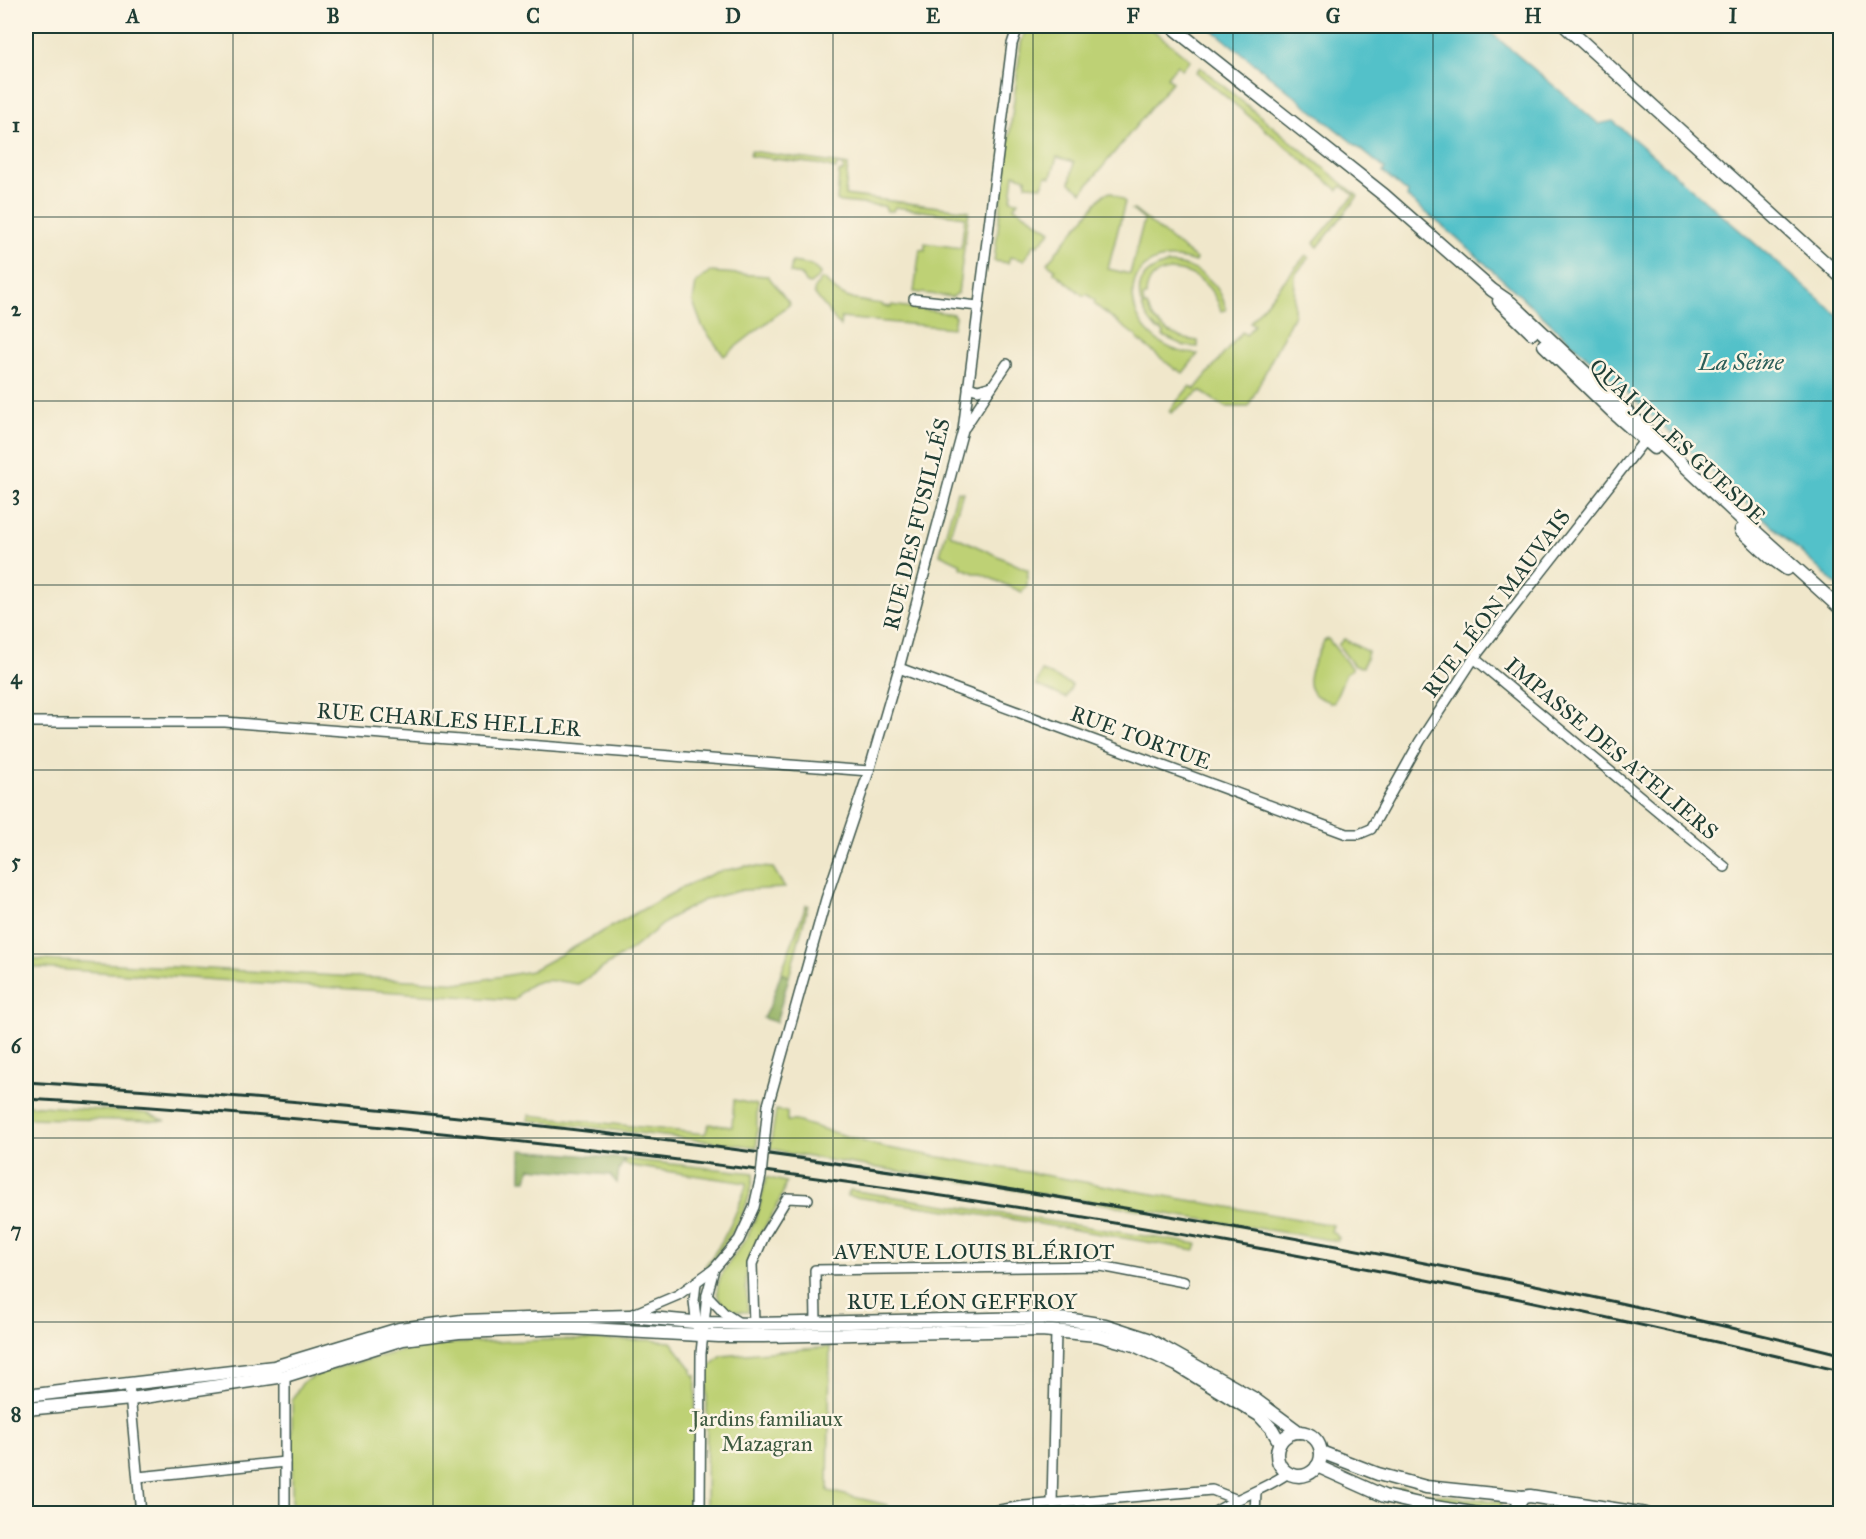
<svg xmlns="http://www.w3.org/2000/svg" width="1866" height="1539" viewBox="0 0 1866 1539" font-family="'IM FELL Great Primer',serif">
<style>
.green{fill:#bed174;stroke:#6e8754;stroke-width:1.5}
.forest{fill:#96b366;stroke:#5a784d;stroke-width:1.5}
.water{fill:#53c1c9;stroke:#397f7e;stroke-width:1.5}
.lines{fill:none;stroke-linecap:round;stroke-linejoin:round}
.street-casing{stroke:#3e564b;stroke-width:12}
.secondary-casing{stroke:#3e564b;stroke-width:15}
.street{stroke:#fff;stroke-width:9}
.secondary{stroke:#fff;stroke-width:12}
.rail{stroke:#1f3d34;stroke-width:3}
.street-bridge-casing{stroke:#3e564b;stroke-width:12;stroke-linecap:butt}
.street-bridge{stroke:#fff;stroke-width:9}
.grid{fill:none;stroke:#1f3d34;stroke-width:1.5;stroke-opacity:0.55}
.labels{text-anchor:middle;stroke-width:5;stroke-linejoin:round;paint-order:stroke}
.street-label{font-size:22px;fill:#1f3d34;stroke:#fcf5e5}
.park-label{font-size:22px;fill:#3f5b41;stroke:#fcf5e5}
.water-label{font-size:24px;font-style:italic;fill:#2c5e59;stroke:#fcf5e5}
.neatline{fill:none;stroke:#1f3d34;stroke-width:2}
.grid-label{font-size:20px;text-anchor:middle;font-weight:bold;fill:#1f3d34}
</style>
<rect width="100%" height="100%" fill="#fcf5e5"/>
<filter id="ink" filterUnits="userSpaceOnUse"><feTurbulence type="fractalNoise" baseFrequency=".0167" numOctaves="2"/><feDisplacementMap in="SourceGraphic" scale="12" xChannelSelector="R" yChannelSelector="G"/><feConvolveMatrix kernelMatrix="1 2 1 2 8 2 1 2 1" color-interpolation-filters="sRGB"/></filter>
<filter id="wash" filterUnits="userSpaceOnUse"><feTurbulence type="fractalNoise" baseFrequency=".008" numOctaves="4" result="noise"/><feDisplacementMap in="SourceGraphic" scale="24" xChannelSelector="R" yChannelSelector="G"/><feGaussianBlur stdDeviation="1.35" result="paint"/><feColorMatrix in="noise" values="0 0 0 0 0 0 0 0 0 0 0 0 0 0 0 0 0 1.4 0 .05"/><feComposite in="paint" operator="in"/></filter>
<g filter="url(#wash)">
<rect width="100%" height="100%" fill="#f0e7cb"/>
<g class="green">
<polygon points="1027,26 1148,26 1190,60 1182,69 1177,65 1167,77 1172,82 1082,192 1070,183 1074,162 1057,157 1051,177 1046,176 1042,186 1026,185 1026,178 1014,174 1011,200 1018,201 1014,207 1051,231 1038,245 1034,244 1024,260 1010,257 1008,263 994,261 1021,43"/>
<polygon points="1200,67 1358,196 1318,247 1314,243 1354,195 1342,186 1338,190 1196,72"/>
<polygon points="751,151 848,165 845,195 969,211 958,293 952,297 914,292 920,249 925,250 925,243 961,248 965,217 895,207 893,211 887,211 884,206 841,202 837,200 839,172 843,172 844,166 837,165 836,169 817,164 750,156"/>
<path d="M1111,192l14,10 -17,67 22,5 14,-54 -12,-10h2l62,49 -1,3c-87,-27 -79,89 3,92l-15,19 -6,-4 -1,1 -39,-31v-2l-43,-33 1,-3 -8,-7 -3,2 -30,-24 1,-3 -8,-6 57,-69z"/>
<polygon points="1306,255 1309,257 1295,275 1294,314 1248,407 1225,407 1200,391 1171,413 1169,411 1190,386 1195,389 1242,332 1246,335 1254,325 1250,322"/>
<polygon points="792,262 811,265 820,273 819,277 810,284 807,283 801,275 790,273"/>
<path d="M1168,264c28,-1 53,19 58,46l-5,1c-3,-11 -8,-20 -17,-28 -19,-18 -57,-20 -58,13l-3,1 1,9h3c8,21 28,33 51,35v6l-13,-1 -22,-10 1,-3 -4,-3 -2,1c-22,-24 -31,-58 10,-67z"/>
<polygon points="709,272 768,276 790,304 724,356 702,326 693,302 696,283"/>
<path d="M822,279h2c18,22 32,21 58,25l1,2 8,1 1,-2 61,9 2,3 -2,11 -112,-10 -1,8 -26,-33 1,-6z"/>
<polygon points="957,491 963,492 950,534 1028,570 1027,586 1022,592 979,573 974,573 960,567 961,564 940,554"/>
<path d="M1328,639l24,30 -6,4 -12,29 -3,1c-5,-3 -13,-5 -17,-9 -14,-13 4,-39 10,-53z"/>
<polygon points="1344,639 1368,652 1363,667 1354,666 1338,645"/>
<polygon points="1042,671 1072,685 1066,698 1036,685"/>
<path d="M746,866l27,2 12,20 -42,2 -37,9 -34,18 -41,33 -53,34c-27,-4 -45,-10 -64,16l-488,-33v-8l438,24 67,-12 154,-85 32,-14z"/>
<polygon points="806,905 808,905 789,977 781,973"/>
<polygon points="734,1100 757,1105 757,1147 528,1120 529,1115 705,1134 709,1124 732,1127"/>
<polygon points="26,1105 146,1113 166,1121 26,1118"/>
<polygon points="776,1110 787,1112 787,1121 796,1121 882,1147 1333,1225 1331,1231 1339,1238 1337,1241 791,1154 770,1148"/>
<path d="M625,1159l129,14c-4,38 -25,66 -47,95l-2,-2c20,-25 32,-52 42,-83l-122,-18z"/>
<path d="M766,1177l20,5c-7,30 -28,49 -37,77 -5,16 -2,36 -1,53 -10,0 -19,-1 -26,-9 -17,-19 16,-49 26,-68 10,-20 14,-36 18,-58z"/>
<polygon points="850,1190 1197,1244 1195,1250 1004,1218 847,1196"/>
<polygon points="549,1340 650,1340 671,1342 692,1369 692,1374 696,1376 693,1513 292,1514 292,1399 303,1382 325,1371 401,1351 436,1344"/>
<polygon points="830,1347 828,1491 887,1505 889,1508 887,1510 842,1514 706,1513 707,1369 722,1356"/>
<polygon points="1401,1487 1423,1493 1501,1502 1500,1509 1422,1500 1391,1493"/>
</g>
<g class="forest">
<polygon points="781,973 789,977 776,1022 763,1018 771,1003"/>
<polygon points="521,1150 625,1159 619,1170 617,1183 610,1175 530,1168 527,1180 521,1180"/>
</g>
<polygon class="water" points="1208,26 1483,26 1599,124 1613,121 1840,317 1840,588 1456,237 1407,197 1408,193 1383,172 1385,169"/>
</g>
<g filter="url(#ink)">
<g class="lines">
<defs>
<g id="street">
<polyline points="914,299 978,306"/>
<polyline points="968,387 978,390 992,386"/>
<polyline points="965,427 1007,364"/>
<polyline points="1474,658 1725,867"/>
<polyline points="899,668 1347,834 1359,834 1371,829 1420,741 1474,658 1648,436"/>
<polyline points="26,722 225,722 869,771"/>
<polyline points="768,1105 826,899 869,771 899,668 963,430 1012,44 1018,26"/>
<polyline points="696,1283 694,1301 697,1327"/>
<polyline points="707,1295 724,1313 741,1324"/>
<polyline points="631,1315 678,1295 714,1269 739,1240 754,1207 761,1176"/>
<polyline points="816,1322 815,1270 1101,1266 1184,1282"/>
<polyline points="754,1324 752,1264 765,1234 787,1198 808,1199"/>
<polyline points="285,1376 285,1514"/>
<polyline points="129,1384 141,1514"/>
<polyline points="138,1477 285,1462"/>
<polyline points="1052,1504 1056,1331"/>
<polyline points="700,1514 701,1353 707,1295 714,1269"/>
<polyline points="976,1514 1024,1506 1212,1490 1235,1499"/>
<path d="M1212,1514c25,-17 52,-24 76,-41"/>
<polyline points="1255,1514 1256,1492"/>
</g>
<g id="secondary">
<polyline points="1171,26 1384,195 1492,290 1511,303 1747,524 1840,608"/>
<polyline points="1565,26 1840,276"/>
<polyline points="1499,301 1532,333"/>
<polyline points="1544,345 1614,413 1654,448"/>
<polyline points="1741,530 1770,557 1787,569"/>
<polyline points="26,1396 274,1367 399,1329 462,1321 629,1316 704,1323 754,1324 1041,1318 1073,1320 1105,1325 1148,1339 1253,1398 1299,1432"/>
<polyline points="26,1409 131,1399 285,1376 403,1339 459,1332 569,1328 719,1336 764,1336 1041,1330 1097,1335 1134,1345 1177,1365 1259,1415 1272,1429 1280,1443"/>
<circle cx="1299" cy="1454" r="22"/>
<polyline points="1321,1452 1378,1474 1426,1487 1523,1497 1530,1496 1646,1514"/>
<polyline points="1317,1466 1384,1496 1428,1506 1479,1514"/>
<polyline points="1519,1514 1518,1505 1523,1497"/>
</g>
</defs>
<use href="#street" class="street-casing"/>
<use href="#secondary" class="secondary-casing"/>
<use href="#street" class="street"/>
<use href="#secondary" class="secondary"/>
<g class="rail">
<path d="M26,1082c408,24 815,74 1218,147 200,36 399,76 596,125"/>
<path d="M26,1099c181,10 362,27 542,48 428,48 854,123 1272,224"/>
</g>
<defs>
<polyline id="street-bridge" points="761,1176 768,1105"/>
</defs>
<use href="#street-bridge" class="street-bridge-casing"/>
<use href="#street-bridge" class="street-bridge"/>
</g>
</g>
<path class="grid" d="M233,26v1488M433,26v1488M633,26v1488M833,26v1488M1033,26v1488M1233,26v1488M1433,26v1488M1633,26v1488M26,217h1814M26,401h1814M26,585h1814M26,770h1814M26,954h1814M26,1138h1814M26,1322h1814"/>
<g class="labels">
<g class="street-label">
<text transform="translate(1678 441) rotate(43)" y="8">QUAI JULES GUESDE</text>
<text transform="translate(916 524) rotate(-76)" y="8">RUE DES FUSILLÉS</text>
<text transform="translate(1496 603) rotate(-53)" y="8">RUE LÉON MAUVAIS</text>
<text transform="translate(449 719) rotate(4)" y="8">RUE CHARLES HELLER</text>
<text transform="translate(1141 737) rotate(20)" y="8">RUE TORTUE</text>
<text transform="translate(1612 748) rotate(40)" y="8">IMPASSE DES ATELIERS</text>
<text x="974" y="1259">AVENUE LOUIS BLÉRIOT</text>
<text x="962" y="1309">RUE LÉON GEFFROY</text>
</g>
<g class="park-label">
<text x="767" y="1426">Jardins familiaux<tspan x="767" dy="25">Mazagran</tspan></text>
</g>
<g class="water-label">
<text x="1741" y="370">La Seine</text>
</g>
</g>
<rect width="1866" height="1539" fill="none" stroke="#fcf5e5" stroke-width="66"/>
<rect x="33" y="33" width="1800" height="1473" class="neatline"/>
<g class="grid-label">
<text x="133" y="23">A</text>
<text x="333" y="23">B</text>
<text x="533" y="23">C</text>
<text x="733" y="23">D</text>
<text x="933" y="23">E</text>
<text x="1133" y="23">F</text>
<text x="1333" y="23">G</text>
<text x="1533" y="23">H</text>
<text x="1733" y="23">I</text>
<text x="16" y="132">1</text>
<text x="16" y="316">2</text>
<text x="16" y="500">3</text>
<text x="16" y="684">4</text>
<text x="16" y="868">5</text>
<text x="16" y="1053">6</text>
<text x="16" y="1237">7</text>
<text x="16" y="1421">8</text>
</g>
</svg>
